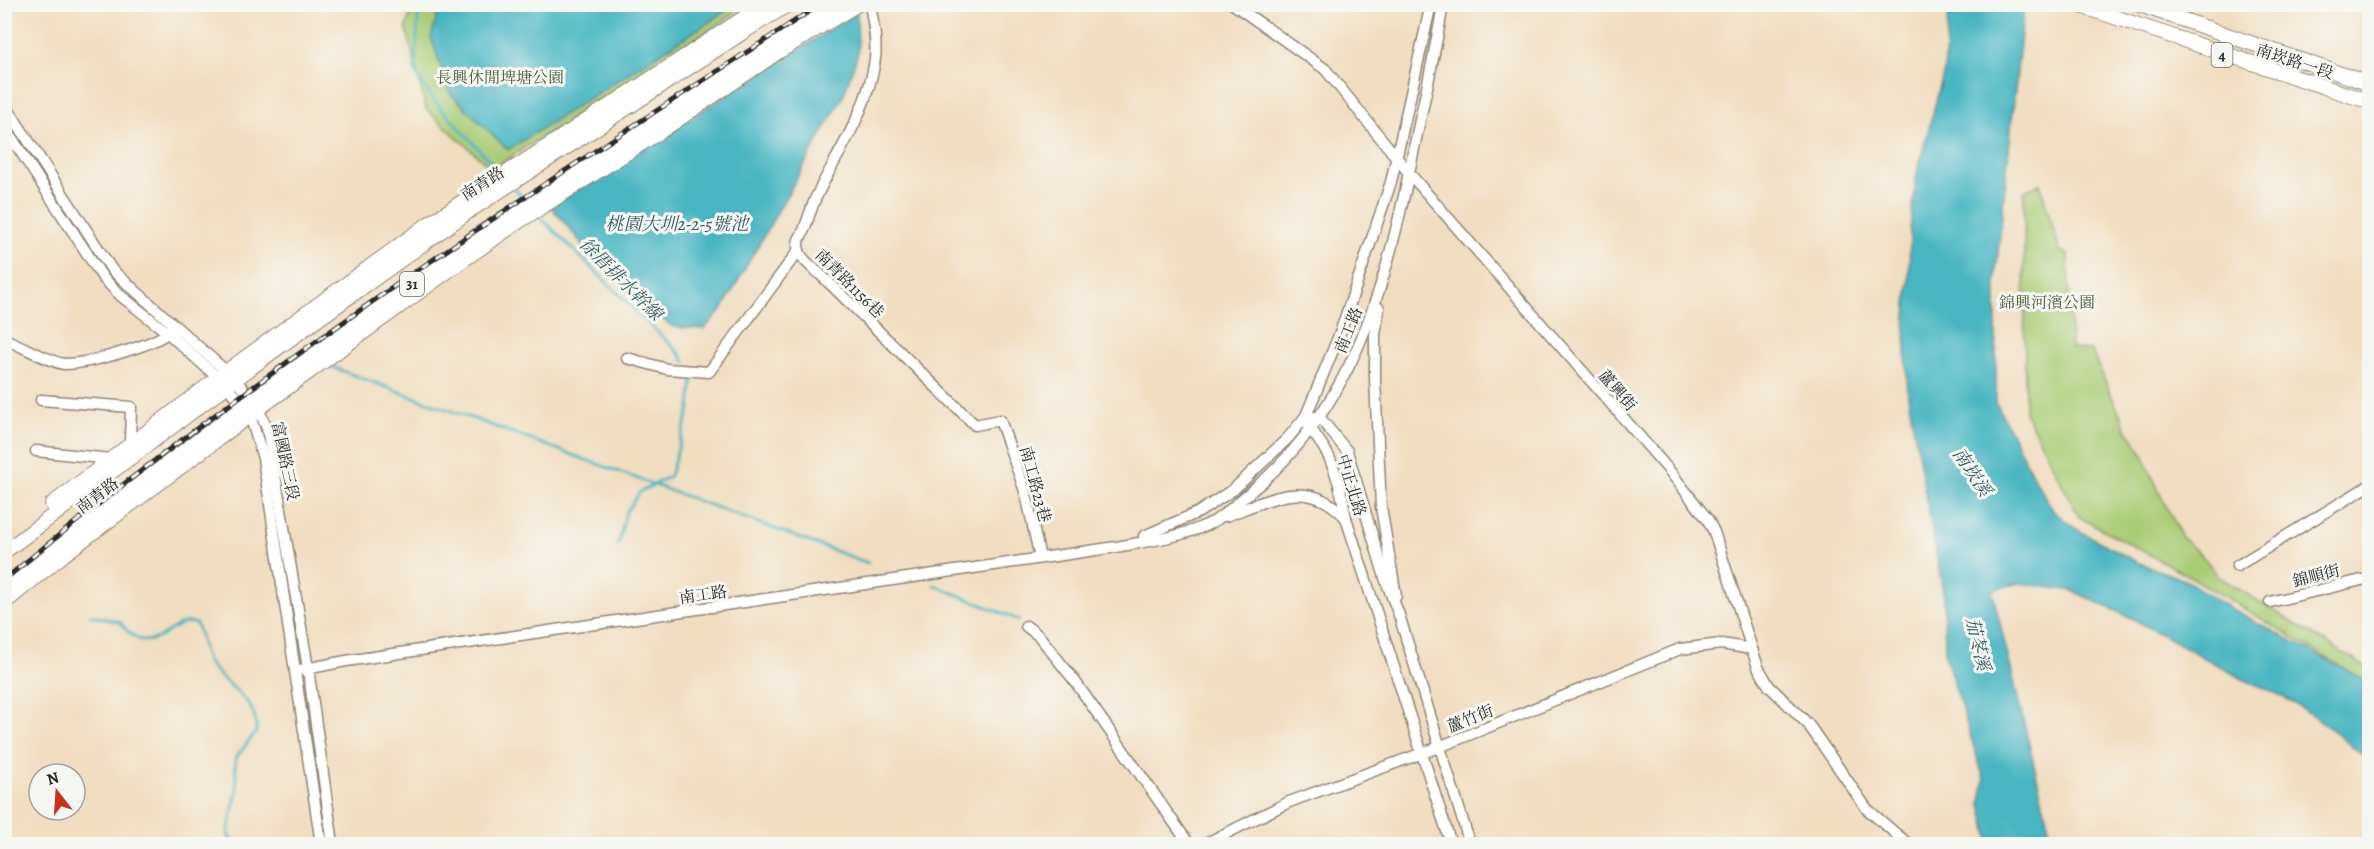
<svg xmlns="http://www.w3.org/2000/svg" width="2374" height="849" viewBox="0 0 2374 849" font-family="Alegreya,'Noto Serif TC',serif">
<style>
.green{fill:#aacc75;stroke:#6a7c50;stroke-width:1.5}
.water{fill:#47b5c2;stroke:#397076;stroke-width:1.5}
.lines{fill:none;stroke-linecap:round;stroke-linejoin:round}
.stream{stroke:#47b5c2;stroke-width:3}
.minor-casing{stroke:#8e8475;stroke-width:13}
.major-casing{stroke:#8e8475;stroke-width:16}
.minor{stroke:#fff;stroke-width:10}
.major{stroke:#fff;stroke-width:14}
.rail-casing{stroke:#2b2b2b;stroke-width:5}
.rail{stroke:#f6f6f2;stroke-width:3;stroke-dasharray:9;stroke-linecap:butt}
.labels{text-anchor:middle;stroke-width:6;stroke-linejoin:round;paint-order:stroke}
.shield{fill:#f6f6f2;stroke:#686867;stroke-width:1.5}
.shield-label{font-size:15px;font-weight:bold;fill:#2b2b2b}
.street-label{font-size:16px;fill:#2b2b2b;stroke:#f6f6f2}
.park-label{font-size:16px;fill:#515b41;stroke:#f6f6f2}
.water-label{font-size:18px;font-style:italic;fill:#355b60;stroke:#f6f6f2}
</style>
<rect width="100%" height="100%" fill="#f6f6f2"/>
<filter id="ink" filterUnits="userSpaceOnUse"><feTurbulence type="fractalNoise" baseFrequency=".0167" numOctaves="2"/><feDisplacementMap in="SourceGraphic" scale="12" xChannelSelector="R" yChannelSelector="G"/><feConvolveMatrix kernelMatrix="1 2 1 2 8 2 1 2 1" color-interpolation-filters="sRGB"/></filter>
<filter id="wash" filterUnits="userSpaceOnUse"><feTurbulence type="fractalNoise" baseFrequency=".008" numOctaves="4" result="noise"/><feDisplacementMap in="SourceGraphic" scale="24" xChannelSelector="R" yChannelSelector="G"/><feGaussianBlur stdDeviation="1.35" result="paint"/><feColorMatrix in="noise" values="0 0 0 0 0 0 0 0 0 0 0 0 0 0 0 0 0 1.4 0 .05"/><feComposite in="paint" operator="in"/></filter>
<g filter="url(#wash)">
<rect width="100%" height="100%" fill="#f1ddbf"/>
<g class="green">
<polygon points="413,5 748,5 492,169 426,109 406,27"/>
<polygon points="2040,184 2060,251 2068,254 2071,349 2091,350 2128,432 2141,450 2161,496 2182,537 2205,559 2219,577 2369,669 2369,683 2193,578 2079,517 2025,412 2024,191"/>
</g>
<g class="water">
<polygon points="440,5 440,4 736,5 508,150 450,93 431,38"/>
<polygon points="1949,5 2024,5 1996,272 1996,402 2033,476 2054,512 2078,530 2137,562 2187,581 2230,608 2369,682 2369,760 2318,719 2284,697 2243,679 2135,620 2073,591 2019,583 1992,590 2053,844 1990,844 1981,804 1984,779 1945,655 1944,597 1908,397 1905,329 1909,280 1910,230 1917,173 1944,71"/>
<polygon points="857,12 858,53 843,97 721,311 704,329 673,327 646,308 595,259 551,207"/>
</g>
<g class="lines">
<g class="stream">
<polyline points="423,4 418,18 415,72 432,98 499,171"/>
<polyline points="514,188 524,199"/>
<polyline points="539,216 680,354 685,362"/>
<polyline points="329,366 868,563"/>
<polyline points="618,545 626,512 640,492 670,476 690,408 693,378"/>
<polyline points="934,585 1019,620"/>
<path d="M91,615l29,7c34,46 50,-9 76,2 7,13 5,28 13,40 18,24 50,35 47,68l-21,27 2,31 -9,43 4,11"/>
</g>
</g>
</g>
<g filter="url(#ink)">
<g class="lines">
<defs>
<g id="minor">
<path d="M870,4c3,18 7,37 5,55 -6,46 -32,86 -53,126 -9,16 -11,26 -17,42 -1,6 -7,11 -7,17 -1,13 15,24 24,32l153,149 25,-5 26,74 14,64"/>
<polyline points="1233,4 1325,69 1409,173 1668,469 1708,520 1714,532 1752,649 1758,667 1769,686 1808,724 1867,809 1908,844"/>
<polyline points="4,103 112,270 236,380 258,409 267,428 308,668 333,844"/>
<polyline points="4,126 103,278 121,296 168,333 227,386 250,415 263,458 321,844"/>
<polyline points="1379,308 1375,335 1375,380 1381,507 1396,596"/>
<path d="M4,339c14,5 50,25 61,25 22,0 93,-19 107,-35"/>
<polyline points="627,358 667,369 709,372 799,250"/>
<polyline points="41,400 131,407 130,444"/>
<polyline points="36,451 110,459"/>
<path d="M1226,516c43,-16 83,-40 120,2"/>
<polyline points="1144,536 1199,512 1234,489 1288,438 1306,416 1340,333 1391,182 1431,4"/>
<polyline points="2237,566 2370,485"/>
<polyline points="2270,602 2370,578"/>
<polyline points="1026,626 1039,636 1074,680 1189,844"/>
<path d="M295,671l51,-10 770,-114c32,-6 68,-10 97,-25 12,-7 24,-19 35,-28 103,-84 134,-196 161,-321 11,-56 25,-112 34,-169"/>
<polyline points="1205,844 1289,802 1439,747 1680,649 1721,644 1752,649"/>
<path d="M1451,844l-105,-326c-3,-20 -8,-42 -17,-61 -8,-17 -19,-24 -23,-41l14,2 27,33 39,130 13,34 71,229"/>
</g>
<g id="major">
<polyline points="2075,4 2370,102"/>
<polyline points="2137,4 2370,84"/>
<polyline points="52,504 227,371 430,223 765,4"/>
<polyline points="4,552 268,355 469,211 748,29 789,4"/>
<polyline points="4,589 57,546 252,400 482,232 837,4"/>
<polyline points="4,603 63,555 258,409 456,265 521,220 661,131 778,52 858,4"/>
</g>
</defs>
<use href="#minor" class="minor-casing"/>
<use href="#major" class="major-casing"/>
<use href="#minor" class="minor"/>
<use href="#major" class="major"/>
<defs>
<path id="rail" d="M4,580c212,-175 439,-331 669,-480 49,-32 98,-64 148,-96"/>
</defs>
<use href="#rail" class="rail-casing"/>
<use href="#rail" class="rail"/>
</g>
</g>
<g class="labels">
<g class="shield">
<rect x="2211.5" y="43" width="21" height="24" rx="4.5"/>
<rect x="400" y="272" width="24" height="24" rx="4.5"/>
</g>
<g class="shield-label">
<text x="2222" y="60">4</text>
<text x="412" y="289">31</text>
</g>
<g class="street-label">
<text transform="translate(2295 61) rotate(18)" y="6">南崁路一段</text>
<text transform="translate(482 183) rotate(-33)" y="6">南青路</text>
<text transform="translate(850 283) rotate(45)" y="6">南青路1156巷</text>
<text transform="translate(1348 330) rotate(-68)" y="6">南工路</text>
<text transform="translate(1618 390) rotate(49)" y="6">蘆興街</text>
<text transform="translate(286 461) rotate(78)" y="6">富國路三段</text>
<text transform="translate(1036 484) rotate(75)" y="6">南工路23巷</text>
<text transform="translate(1352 485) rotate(73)" y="6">中正北路</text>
<text transform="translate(97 495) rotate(-37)" y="6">南青路</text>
<text transform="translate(2316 575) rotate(-14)" y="6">錦順街</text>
<text transform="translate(703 594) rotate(-8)" y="6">南工路</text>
<text transform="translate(1470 718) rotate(-22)" y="6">蘆竹街</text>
</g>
<g class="park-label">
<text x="500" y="83">長興休閒埤塘公園</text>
<text x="2047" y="308">錦興河濱公園</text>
</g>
<g class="water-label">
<text x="677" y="230">桃園大圳2-2-5號池</text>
<text transform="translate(621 279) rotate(45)" y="6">徐厝排水幹線</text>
<text transform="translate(1972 472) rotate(56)" y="6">南崁溪</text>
<text transform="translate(1978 644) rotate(77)" y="6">茄苳溪</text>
</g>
</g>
<rect width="2374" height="849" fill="none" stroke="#f6f6f2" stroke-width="24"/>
<g transform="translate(57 792) rotate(343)"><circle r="28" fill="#f6f6f2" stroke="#a5a5a2" stroke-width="1.5"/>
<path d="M0-4.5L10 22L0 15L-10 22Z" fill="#c8321e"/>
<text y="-9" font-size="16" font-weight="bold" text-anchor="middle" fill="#2b2b2b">N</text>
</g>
</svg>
